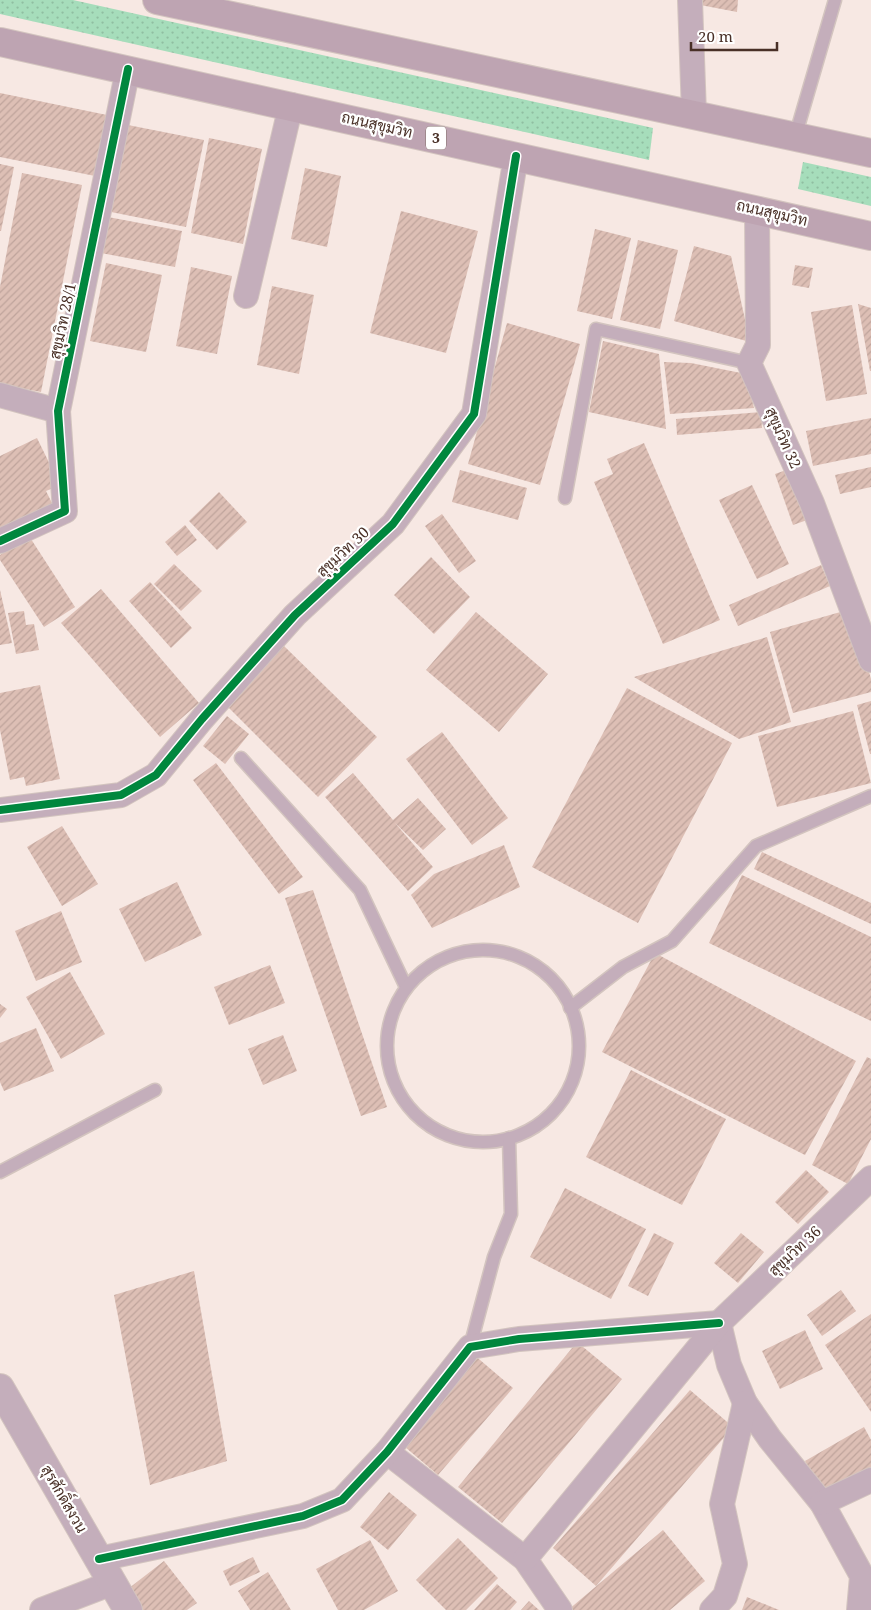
<svg xmlns="http://www.w3.org/2000/svg" width="871" height="1610" viewBox="0 0 871 1610" font-family="'Noto Serif',Sarabun,serif">
<style>
.grass{fill:url(#grass-dots)}
.building{fill:url(#building-hatch)}
.lines{fill:none;stroke-linecap:round;stroke-linejoin:round}
.service-casing{stroke:#d3c4bf;stroke-width:15}
.minor-casing{stroke:#d3c4bf;stroke-width:26}
.tertiary-casing{stroke:#d3c4bf;stroke-width:30}
.trunk-casing{stroke:#d3c4bf;stroke-width:30}
.service{stroke:#c4aebb;stroke-width:12}
.minor{stroke:#c4aebb;stroke-width:24}
.tertiary{stroke:#c4aebb;stroke-width:28}
.trunk{stroke:#bea4b2;stroke-width:28}
.cycleway-casing{stroke:#fff;stroke-width:11}
.cycleway{stroke:#00873e;stroke-width:8}
.labels{text-anchor:middle;stroke-width:4.5;stroke-linejoin:round;paint-order:stroke}
.shield{fill:#fff;stroke:#806e68;stroke-width:1}
.shield-label{font-size:14px;font-weight:bold;fill:#493027}
.street-label{font-size:15px;fill:#493027;stroke:#fff}
</style>
<defs>
<pattern id="grass-dots" width="8" height="8" patternUnits="userSpaceOnUse" patternTransform="scale(1.25)"><rect width="8" height="8" fill="#a6ddbb"/><path d="M2 2h.1M6 6h.1" fill="none" stroke="#90bea1" stroke-width="1.8" stroke-linecap="round"/></pattern>
<pattern id="building-hatch" width="6" height="6" patternUnits="userSpaceOnUse" patternTransform="scale(1.25)"><rect width="6" height="6" fill="#ddbfb5"/><path d="M-1 1l2-2M0 6l6-6M5 7l2-2" fill="none" stroke="#bfa49c"/></pattern>
</defs>
<rect width="100%" height="100%" fill="#f7e8e3"/>
<g class="grass">
<polygon points="0,0 73,0 653,128 649,160 0,14"/>
<polygon points="803,162 871,177 871,206 798,189"/>
</g>
<g class="building">
<polygon points="695,0 738,0 737,12 695,4"/>
<polygon points="0,93 107,115 95,176 0,157"/>
<polygon points="128,125 204,140 186,227 111,212"/>
<polygon points="209,138 262,149 243,244 191,233"/>
<polygon points="0,164 14,167 1,231 0,231"/>
<polygon points="305,168 341,176 327,247 291,239"/>
<polygon points="22,173 82,185 41,392 0,384 0,287"/>
<polygon points="401,211 478,231 446,353 370,333"/>
<polygon points="108,217 182,231 175,267 101,253"/>
<polygon points="595,229 631,238 612,319 577,311"/>
<polygon points="638,240 678,250 660,329 620,320"/>
<polygon points="694,246 731,256 750,342 674,321"/>
<polygon points="106,263 162,275 146,352 90,341"/>
<polygon points="795,265 813,268 809,288 792,285"/>
<polygon points="191,267 232,276 217,354 176,346"/>
<polygon points="272,286 314,295 299,374 257,365"/>
<polygon points="858,304 871,308 871,371 870,371"/>
<polygon points="852,305 867,394 826,401 811,312"/>
<polygon points="507,323 580,344 540,485 468,464"/>
<polygon points="603,341 659,354 666,429 589,412"/>
<polygon points="664,362 691,363 746,374 754,408 670,414"/>
<polygon points="761,412 762,428 677,435 676,419"/>
<polygon points="871,418 871,454 813,466 806,431"/>
<polygon points="37,438 60,485 46,491 53,505 0,530 0,456"/>
<polygon points="644,443 720,620 663,644 594,482 613,474 607,459"/>
<polygon points="871,467 871,487 840,494 835,475"/>
<polygon points="792,468 810,519 793,525 775,474"/>
<polygon points="460,470 527,488 518,520 452,502"/>
<polygon points="752,485 789,564 757,579 719,500"/>
<polygon points="219,492 247,522 217,550 189,521"/>
<polygon points="442,514 476,561 459,573 425,526"/>
<polygon points="185,525 197,540 177,556 165,542"/>
<polygon points="29,536 75,607 44,627 0,560 0,555"/>
<polygon points="431,557 470,597 434,634 394,595"/>
<polygon points="174,564 202,591 181,611 154,584"/>
<polygon points="821,565 830,586 738,626 729,605"/>
<polygon points="150,582 192,628 171,648 129,601"/>
<polygon points="101,589 199,703 160,737 61,623"/>
<polygon points="0,590 12,643 0,645"/>
<polygon points="851,609 871,679 871,692 793,713 770,632"/>
<polygon points="24,611 26,625 34,624 39,650 16,654 8,613"/>
<polygon points="476,612 548,674 499,732 426,670"/>
<polygon points="767,637 791,722 739,739 634,677"/>
<polygon points="284,646 377,737 318,797 225,704"/>
<polygon points="40,685 60,779 26,786 24,777 10,780 0,730 0,693"/>
<polygon points="627,688 732,743 638,923 532,867"/>
<polygon points="871,701 871,754 870,754 857,705"/>
<polygon points="853,711 871,783 777,807 758,736"/>
<polygon points="227,716 249,734 225,764 203,746"/>
<polygon points="442,732 508,818 472,845 406,759"/>
<polygon points="216,763 303,877 279,894 193,780"/>
<polygon points="353,773 393,820 418,798 446,829 423,850 395,823 433,867 408,891 325,797"/>
<polygon points="62,826 98,884 62,906 27,847"/>
<polygon points="504,845 520,887 432,928 411,895 434,874"/>
<polygon points="762,852 871,903 871,924 754,869"/>
<polygon points="742,875 871,937 871,1021 709,943"/>
<polygon points="177,882 202,935 145,962 119,909"/>
<polygon points="313,890 387,1107 361,1116 285,898"/>
<polygon points="61,911 82,962 36,981 15,931"/>
<polygon points="655,953 856,1061 805,1155 602,1052"/>
<polygon points="270,965 285,1003 229,1025 214,987"/>
<polygon points="70,972 105,1034 61,1059 26,997"/>
<polygon points="0,1004 7,1009 0,1018"/>
<polygon points="36,1028 54,1071 4,1091 0,1082 0,1043"/>
<polygon points="283,1035 297,1071 263,1085 248,1049"/>
<polygon points="867,1057 871,1059 871,1139 848,1184 812,1165"/>
<polygon points="631,1070 726,1119 682,1205 586,1157"/>
<polygon points="806,1170 829,1192 798,1224 775,1202"/>
<polygon points="565,1188 646,1229 611,1299 530,1257"/>
<polygon points="654,1233 674,1243 648,1296 628,1286"/>
<polygon points="741,1233 764,1252 738,1283 714,1263"/>
<polygon points="194,1271 227,1461 150,1485 114,1295"/>
<polygon points="841,1290 856,1311 822,1336 807,1315"/>
<polygon points="871,1314 871,1412 825,1345"/>
<polygon points="805,1330 823,1369 780,1389 762,1351"/>
<polygon points="577,1342 622,1379 502,1523 458,1487"/>
<polygon points="473,1354 513,1388 438,1475 398,1441"/>
<polygon points="690,1390 733,1427 596,1586 553,1548"/>
<polygon points="864,1427 871,1440 871,1470 826,1496 805,1461"/>
<polygon points="389,1492 417,1515 388,1550 360,1527"/>
<polygon points="663,1530 705,1581 670,1610 568,1610"/>
<polygon points="458,1538 498,1578 466,1610 446,1610 416,1580"/>
<polygon points="370,1540 398,1591 364,1610 338,1610 316,1569"/>
<polygon points="253,1557 260,1572 230,1586 223,1571"/>
<polygon points="164,1561 197,1603 187,1610 138,1610 124,1592"/>
<polygon points="268,1572 291,1610 250,1610 238,1591"/>
<polygon points="497,1584 517,1602 510,1610 474,1610"/>
<polygon points="747,1597 779,1610 742,1610"/>
<polygon points="529,1601 539,1610 521,1610"/>
</g>
<g class="lines">
<defs>
<g id="service">
<polyline points="795,137 835,0"/>
<polyline points="565,498 596,329 749,363"/>
<polyline points="241,758 360,890 406,987"/>
<circle cx="483" cy="1046" r="96"/>
<polyline points="570,1008 623,967 672,941 756,846 871,796"/>
<polyline points="0,1172 155,1090"/>
<polyline points="470,1347 494,1257 511,1214 509,1138"/>
</g>
<g id="minor">
<polyline points="690,0 694,114"/>
<polyline points="757,209 758,345 749,363 812,503 871,660"/>
<polyline points="246,296 291,105"/>
<polyline points="0,395 58,411"/>
<polyline points="0,541 65,511 58,411 128,69"/>
<polyline points="0,810 121,795 156,775 202,719 295,615 393,524 474,414 516,156"/>
<polyline points="719,1323 729,1365 745,1403 770,1439 822,1503 862,1576 859,1610"/>
<polyline points="387,1452 525,1559 560,1610"/>
<polyline points="822,1503 871,1480"/>
<polyline points="99,1559 303,1516 342,1500 387,1452 470,1347 519,1339 719,1323"/>
<polyline points="525,1559 719,1323 871,1178"/>
<polyline points="42,1610 112,1583"/>
<polyline points="712,1610 725,1596 735,1564 722,1504 745,1403"/>
</g>
<polyline id="tertiary" points="0,1388 128,1610"/>
<g id="trunk">
<polyline points="157,0 871,153"/>
<polyline points="0,42 871,236"/>
</g>
</defs>
<use href="#service" class="service-casing"/>
<use href="#minor" class="minor-casing"/>
<use href="#tertiary" class="tertiary-casing"/>
<use href="#trunk" class="trunk-casing"/>
<use href="#service" class="service"/>
<use href="#minor" class="minor"/>
<use href="#tertiary" class="tertiary"/>
<use href="#trunk" class="trunk"/>
<defs>
<g id="cycleway">
<polyline points="0,541 65,511 58,411 128,69"/>
<polyline points="0,810 121,795 156,775 202,719 295,615 393,524 474,414 516,156"/>
<polyline points="99,1559 303,1516 342,1500 387,1452 470,1347 519,1339 719,1323"/>
</g>
</defs>
<use href="#cycleway" class="cycleway-casing"/>
<use href="#cycleway" class="cycleway"/>
</g>
<g class="labels">
<rect class="shield" x="426" y="126.5" width="20" height="23" rx="4"/>
<g class="shield-label">
<text x="436" y="143">3</text>
</g>
<g class="street-label">
<text transform="translate(377 125) rotate(13)" y="5">ถนนสุขุมวิท</text>
<text transform="translate(772 213) rotate(13)" y="5">ถนนสุขุมวิท</text>
<text transform="translate(63 321) rotate(-78)" y="5">สุขุมวิท 28/1</text>
<text transform="translate(783 438) rotate(66)" y="5">สุขุมวิท 32</text>
<text transform="translate(343 552) rotate(-43)" y="5">สุขุมวิท 30</text>
<text transform="translate(795 1251) rotate(-43)" y="5">สุขุมวิท 36</text>
<text transform="translate(64 1499) rotate(60)" y="5">สุรศักดิ์สงวน</text>
</g>
</g>
<path d="M691 42v8h86v-8" fill="none" stroke="#493027" stroke-width="2.5"/>
<text x="698" y="42" font-size="15" fill="#493027" stroke="#ffffff" stroke-width="4" paint-order="stroke">20 m</text>
</svg>
